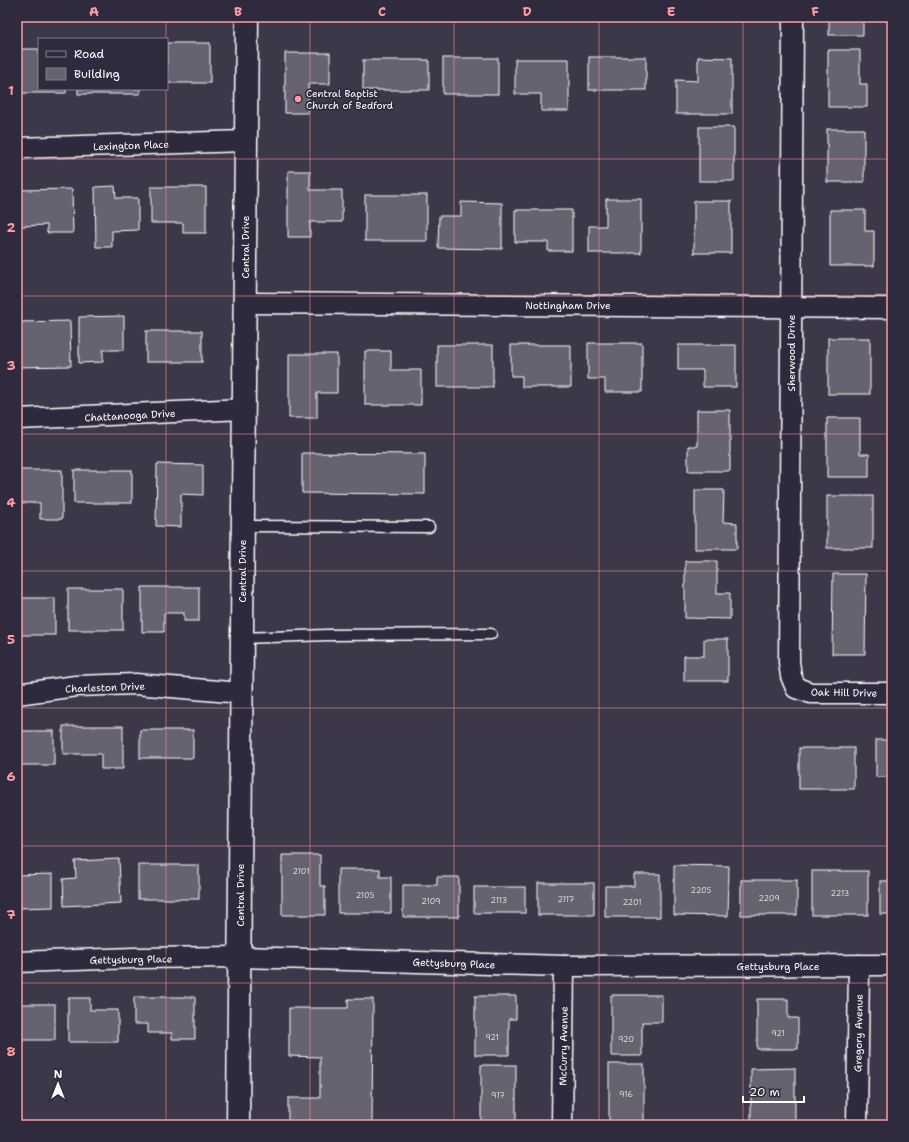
<svg xmlns="http://www.w3.org/2000/svg" width="909" height="1142" viewBox="0 0 909 1142" font-family="'Shantell Sans',sans-serif">
<style>
.building{fill:#666270;stroke:#fff}
.lines{fill:none;stroke-linecap:round;stroke-linejoin:round}
.lane-casing{stroke:#fff;stroke-width:13}
.street-casing{stroke:#fff;stroke-width:23}
.secondary-casing{stroke:#fff;stroke-width:25}
.lane{stroke:#2f2a3d;stroke-width:10}
.street{stroke:#2f2a3d;stroke-width:20}
.secondary{stroke:#2f2a3d;stroke-width:22}
.grid{fill:none;stroke:#ff9aa2;stroke-width:1;stroke-opacity:0.55}
.poi-dot{fill:#ff9aa2;stroke:#2f2a3d;stroke-width:1.5}
.labels{text-anchor:middle;stroke-width:3.5;stroke-linejoin:round;paint-order:stroke}
.number-label{font-size:8px;fill:#d9d8db}
.poi-label{font-size:10px;fill:#fff;stroke:#2f2a3d;text-anchor:start}
.street-label{font-size:10px;fill:#fff;stroke:#2f2a3d}
.neatline{fill:none;stroke:#ff9aa2;stroke-width:1.5}
.grid-label{font-size:13px;text-anchor:middle;font-weight:bold;fill:#ff9aa2}
</style>
<rect width="100%" height="100%" fill="#3c3749"/>
<filter id="ink" filterUnits="userSpaceOnUse"><feTurbulence type="fractalNoise" baseFrequency=".025" numOctaves="2"/><feDisplacementMap in="SourceGraphic" scale="8" xChannelSelector="R" yChannelSelector="G"/><feConvolveMatrix kernelMatrix="1 2 1 2 8 2 1 2 1" color-interpolation-filters="sRGB"/></filter>
<g filter="url(#ink)">
<g class="building">
<rect x="829" y="17" width="34" height="18"/>
<rect x="167" y="43" width="43" height="40"/>
<polygon points="17,49 39,49 39,89 66,89 66,93 17,93"/>
<polygon points="828,50 860,50 860,84 867,84 867,107 828,107"/>
<polygon points="285,53 330,53 330,84 308,84 308,113 285,113"/>
<rect x="589" y="57" width="57" height="33"/>
<polygon points="698,57 732,58 732,114 676,114 676,80 698,81"/>
<rect x="443" y="58" width="55" height="36"/>
<polygon points="515,59 569,59 569,111 541,111 541,94 515,94"/>
<rect x="363" y="60" width="66" height="30"/>
<rect x="78" y="89" width="62" height="5"/>
<rect x="699" y="127" width="35" height="54"/>
<rect x="827" y="129" width="37" height="53"/>
<polygon points="288,171 310,171 310,190 342,190 342,222 310,222 310,237 288,237"/>
<polygon points="115,186 116,198 138,198 138,230 112,231 112,247 96,247 95,187"/>
<polygon points="151,187 206,187 206,233 183,233 183,223 151,223"/>
<polygon points="72,189 73,233 47,233 47,225 21,226 20,190"/>
<rect x="365" y="195" width="62" height="46"/>
<polygon points="606,199 641,199 641,253 589,253 589,226 606,226"/>
<rect x="694" y="201" width="37" height="52"/>
<polygon points="461,202 502,203 502,249 438,248 439,216 461,216"/>
<polygon points="515,210 572,210 572,251 548,251 548,242 515,242"/>
<polygon points="830,210 865,210 865,231 874,231 874,266 830,266"/>
<polygon points="124,316 124,350 103,350 103,362 79,363 79,317"/>
<polygon points="70,321 71,366 17,367 17,322"/>
<rect x="146" y="331" width="56" height="31"/>
<rect x="828" y="338" width="42" height="56"/>
<polygon points="588,343 642,343 642,392 605,392 605,379 588,379"/>
<rect x="437" y="345" width="56" height="42"/>
<polygon points="511,345 571,345 571,387 522,387 522,376 511,376"/>
<polygon points="678,345 736,345 736,387 703,387 703,370 678,370"/>
<polygon points="365,351 391,351 391,370 421,370 421,405 365,405"/>
<polygon points="289,354 337,354 337,393 317,393 317,418 289,418"/>
<polygon points="697,410 730,410 730,471 688,471 688,446 697,446"/>
<polygon points="827,418 860,418 860,454 869,454 869,477 827,477"/>
<polygon points="302,453 425,454 425,494 302,493"/>
<polygon points="157,464 203,465 203,495 181,494 181,527 156,526"/>
<polygon points="17,470 62,470 62,519 40,519 40,503 17,503"/>
<rect x="74" y="470" width="58" height="33"/>
<polygon points="695,490 724,490 723,522 737,523 737,549 695,549"/>
<rect x="827" y="496" width="46" height="52"/>
<polygon points="685,561 717,561 717,593 730,593 730,619 685,618"/>
<polygon points="833,574 866,574 865,654 832,654"/>
<polygon points="142,587 199,587 199,621 184,621 184,613 164,613 164,632 142,632"/>
<rect x="68" y="589" width="55" height="41"/>
<rect x="17" y="598" width="38" height="37"/>
<polygon points="704,639 728,639 728,681 684,681 684,656 704,656"/>
<polygon points="63,726 123,726 123,769 101,769 101,754 63,754"/>
<rect x="140" y="730" width="53" height="28"/>
<rect x="17" y="731" width="37" height="34"/>
<rect x="876" y="740" width="16" height="37"/>
<rect x="799" y="748" width="55" height="41"/>
<polygon points="282,855 320,855 320,886 325,886 325,915 282,915"/>
<polygon points="119,859 121,903 64,906 63,879 76,878 75,861"/>
<rect x="138" y="865" width="61" height="34"/>
<polygon points="674,865 729,866 728,916 674,915"/>
<polygon points="338,869 380,869 380,877 391,877 391,913 338,913"/>
<rect x="812" y="871" width="56" height="44"/>
<polygon points="53,874 53,907 17,908 17,875"/>
<polygon points="634,874 660,874 660,917 605,917 605,886 634,886"/>
<polygon points="437,877 459,877 459,917 403,917 403,885 437,885"/>
<rect x="741" y="880" width="56" height="35"/>
<rect x="880" y="881" width="12" height="33"/>
<rect x="538" y="883" width="56" height="32"/>
<rect x="474" y="887" width="51" height="26"/>
<polygon points="611,995 662,995 662,1022 642,1022 642,1056 611,1056"/>
<polygon points="475,996 516,996 516,1019 509,1019 509,1055 475,1055"/>
<polygon points="134,997 195,997 195,1039 172,1039 172,1033 148,1033 148,1024 134,1024"/>
<polygon points="68,998 90,998 90,1010 118,1010 118,1042 68,1042"/>
<polygon points="348,999 373,999 372,1125 288,1125 288,1098 320,1098 320,1057 289,1056 289,1008 348,1008"/>
<polygon points="757,999 788,999 788,1018 798,1018 798,1049 757,1049"/>
<rect x="17" y="1004" width="38" height="36"/>
<rect x="609" y="1064" width="35" height="61"/>
<rect x="481" y="1065" width="35" height="60"/>
<polygon points="795,1068 795,1125 751,1125 751,1069"/>
</g>
<g class="lines">
<defs>
<g id="lane">
<polyline points="243,526 429,527"/>
<polyline points="242,638 327,635 491,634"/>
</g>
<g id="street">
<polyline points="793,17 789,662 791,676 796,688 811,693 892,693"/>
<polyline points="17,148 246,141"/>
<polyline points="245,303 892,308"/>
<polyline points="17,419 244,409"/>
<polyline points="17,694 76,686 136,684 241,693"/>
<polyline points="17,962 134,958 239,957 564,966 892,965"/>
<polyline points="562,1125 564,966"/>
<polyline points="857,1125 859,965"/>
</g>
<polyline id="secondary" points="238,1125 247,17"/>
</defs>
<use href="#lane" class="lane-casing"/>
<use href="#street" class="street-casing"/>
<use href="#secondary" class="secondary-casing"/>
<use href="#lane" class="lane"/>
<use href="#street" class="street"/>
<use href="#secondary" class="secondary"/>
</g>
</g>
<path class="grid" d="M166,17v22M310,17v1108M454,17v1108M599,17v1108M743,17v1108M166,89v1036M17,159h875M17,296h875M17,434h875M17,571h875M17,708h875M17,846h875M17,983h875"/>
<circle class="poi-dot" cx="298" cy="99" r="4"/>
<g class="labels">
<g class="number-label">
<text x="301" y="874">2101</text>
<text x="701" y="893">2205</text>
<text x="840" y="896">2213</text>
<text x="365" y="898">2105</text>
<text x="769" y="901">2209</text>
<text x="566" y="902">2117</text>
<text x="499" y="903">2113</text>
<text x="431" y="904">2109</text>
<text x="632" y="905">2201</text>
<text x="778" y="1036">921</text>
<text x="492" y="1040">921</text>
<text x="626" y="1042">920</text>
<text x="626" y="1097">916</text>
<text x="498" y="1098">917</text>
</g>
<g class="poi-label">
<text x="306" y="97">Central Baptist<tspan x="306" dy="12">Church of Bedford</tspan></text>
</g>
<g class="street-label">
<text transform="translate(131 145) rotate(-2)" y="4">Lexington Place</text>
<text transform="translate(245 247) rotate(-90)" y="4">Central Drive</text>
<text x="568" y="309">Nottingham Drive</text>
<text transform="translate(791 353) rotate(-90)" y="4">Sherwood Drive</text>
<text transform="translate(130 415) rotate(-3)" y="4">Chattanooga Drive</text>
<text transform="translate(242 571) rotate(-90)" y="4">Central Drive</text>
<text transform="translate(105 687) rotate(-2)" y="4">Charleston Drive</text>
<text transform="translate(844 692) rotate(1)" y="4">Oak Hill Drive</text>
<text transform="translate(240 895) rotate(-90)" y="4">Central Drive</text>
<text transform="translate(131 959) rotate(-1)" y="4">Gettysburg Place</text>
<text transform="translate(454 963) rotate(2)" y="4">Gettysburg Place</text>
<text x="778" y="970">Gettysburg Place</text>
<text transform="translate(858 1033) rotate(-89)" y="4">Gregory Avenue</text>
<text transform="translate(563 1046) rotate(-89)" y="4">McCurry Avenue</text>
</g>
</g>
<rect width="909" height="1142" fill="none" stroke="#2f2a3d" stroke-width="44"/>
<rect x="38" y="38" width="130" height="52" fill="#2f2a3d" stroke="#827f8b"/>
<rect x="46" y="51" width="20" height="6" fill="#2f2a3d" stroke="#827f8b"/>
<text x="74" y="58" font-size="12" fill="#ffffff">Road</text>
<rect x="46" y="68" width="20" height="12" fill="#666270" stroke="#827f8b"/>
<text x="74" y="78" font-size="12" fill="#ffffff">Building</text>
<g transform="translate(58 1084)" stroke="#2f2a3d" stroke-width="3" paint-order="stroke">
<path d="M0-3L7 15L0 10L-7 15Z" fill="#ffffff"/>
<text y="-6" font-size="11" font-weight="bold" text-anchor="middle" fill="#ffffff">N</text>
</g>
<path d="M743 1096v6h61v-6" fill="none" stroke="#ffffff" stroke-width="2"/>
<text x="749" y="1096" font-size="12" fill="#ffffff" stroke="#2f2a3d" stroke-width="3" paint-order="stroke">20 m</text>
<rect x="22" y="22" width="865" height="1098" class="neatline"/>
<g class="grid-label">
<text x="94" y="16">A</text>
<text x="238" y="16">B</text>
<text x="382" y="16">C</text>
<text x="527" y="16">D</text>
<text x="671" y="16">E</text>
<text x="815" y="16">F</text>
<text x="11" y="95">1</text>
<text x="11" y="232">2</text>
<text x="11" y="370">3</text>
<text x="11" y="507">4</text>
<text x="11" y="644">5</text>
<text x="11" y="781">6</text>
<text x="11" y="919">7</text>
<text x="11" y="1056">8</text>
</g>
</svg>
